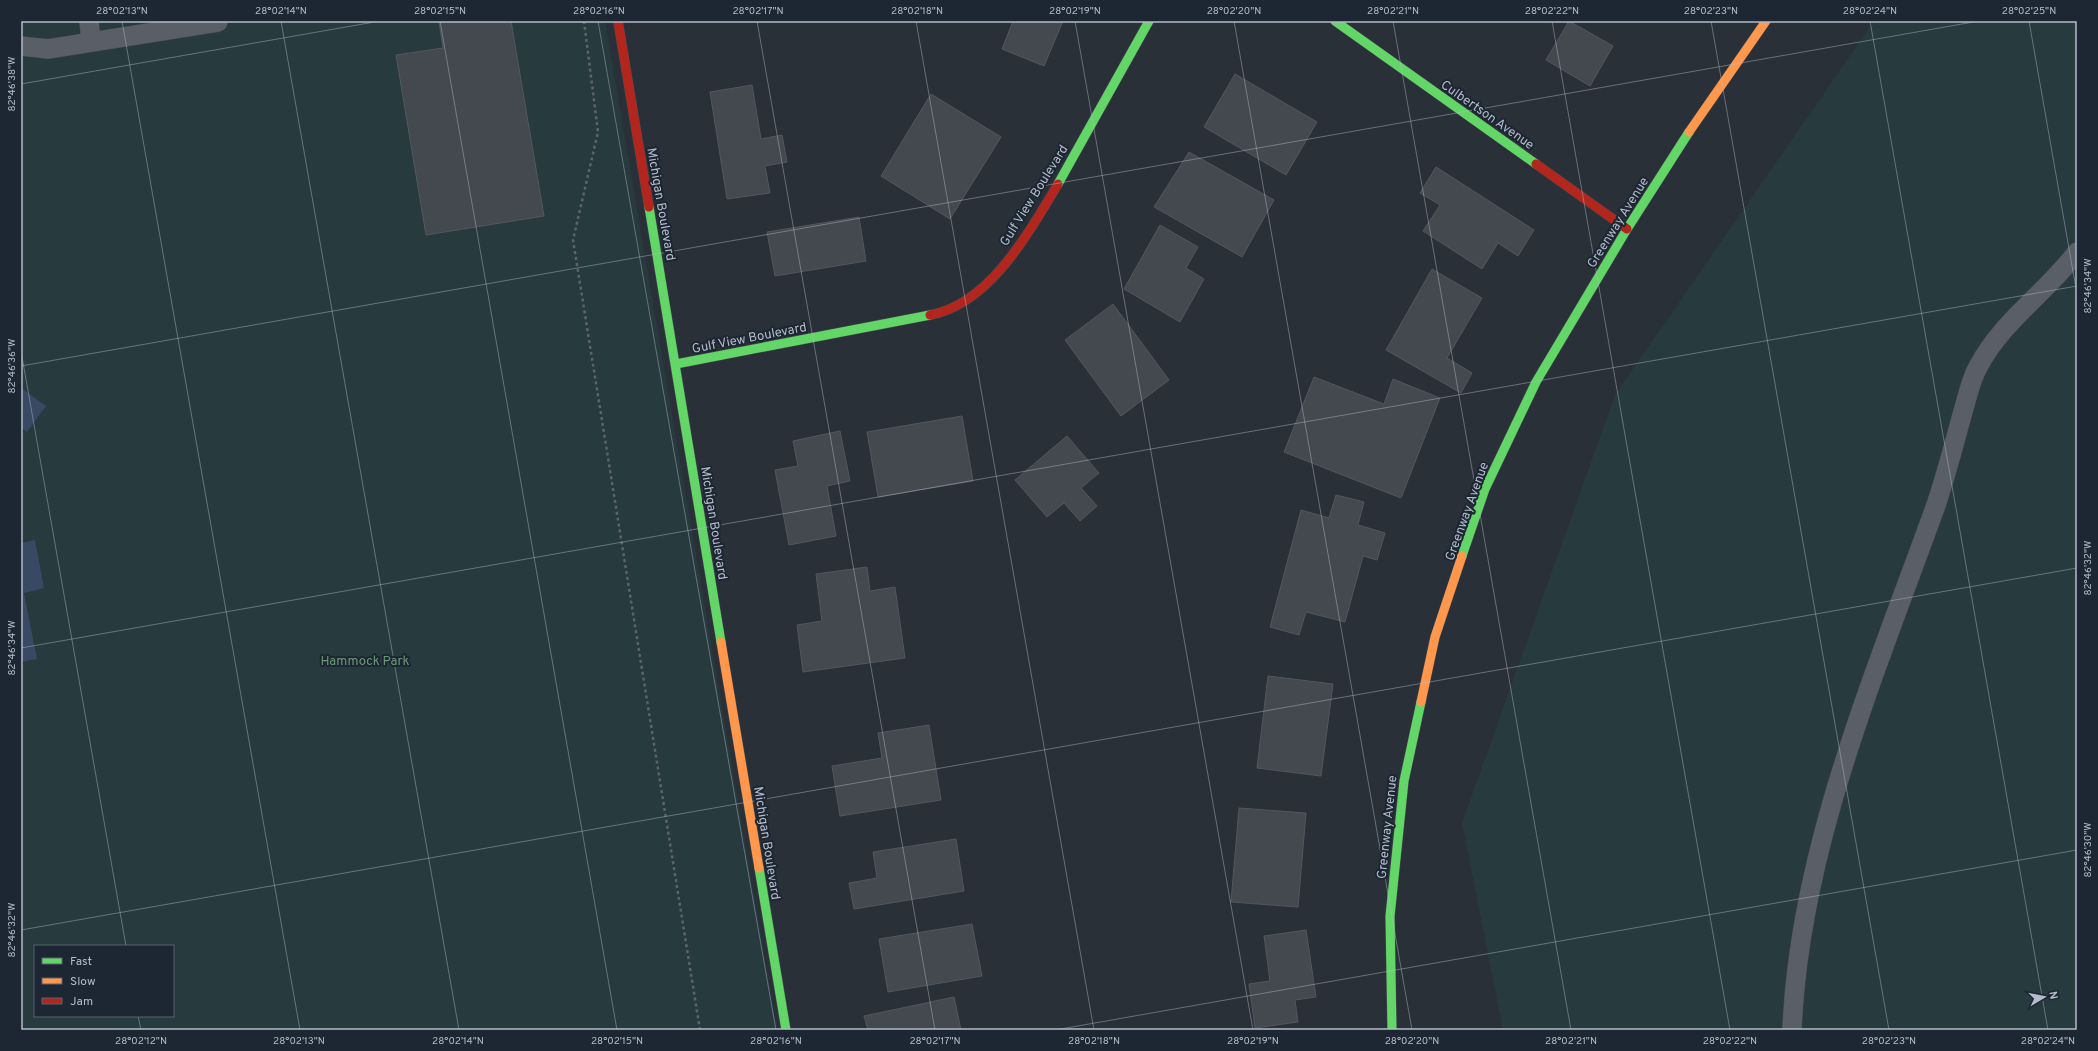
<svg xmlns="http://www.w3.org/2000/svg" width="2098" height="1051" viewBox="0 0 2098 1051" font-family="Overpass,sans-serif">
<style>
.green{fill:#273a3e;fill-rule:evenodd}
.water{fill:#384963}
.building{fill:#444950;stroke:#52575f}
.lines{fill:none;stroke-linecap:round;stroke-linejoin:round}
.lane-casing{stroke:#484c53;stroke-width:20}
.fast-casing{stroke:#484c53;stroke-width:10}
.slow-casing{stroke:#484c53;stroke-width:10}
.jam-casing{stroke:#484c53;stroke-width:10}
.path{stroke:#5d636a;stroke-width:2.5;stroke-dasharray:3 3;stroke-linecap:butt}
.lane{stroke:#5a5e66;stroke-width:19}
.fast{stroke:#63d668;stroke-width:9}
.slow{stroke:#ff974d;stroke-width:9}
.jam{stroke:#b3261e;stroke-width:9}
.ticks{fill:none;stroke:#b4bcc9;stroke-width:1;stroke-opacity:0.45}
.labels{text-anchor:middle;stroke-width:4;stroke-linejoin:round;paint-order:stroke}
.street-label{font-size:13px;fill:#b4bcc9;stroke:#1d2633}
.park-label{font-size:13px;fill:#6b9a76;stroke:#1d2633}
.neatline{fill:none;stroke:#b4bcc9;stroke-width:1.5}
.ticks-label{font-size:10px;text-anchor:middle;fill:#b4bcc9}
</style>
<rect width="100%" height="100%" fill="#2a3038"/>
<g class="green">
<path d="M21,21h584l172,1009h-756zM35,946h138v70h-138z"/>
<polygon points="1874,21 2077,21 2077,1030 1503,1030 1462,823 1615,395"/>
</g>
<g class="water">
<polygon points="21,388 46,406 27,432 21,428"/>
<polygon points="35,540 44,588 24,593 37,659 21,662 21,543"/>
</g>
<g class="building">
<polygon points="444,21 511,21 544,216 426,235 396,55 443,48 439,22"/>
<polygon points="1013,21 1063,21 1044,66 1002,49"/>
<polygon points="1569,21 1613,46 1590,86 1546,60"/>
<polygon points="1235,74 1317,122 1286,175 1204,127"/>
<polygon points="752,85 761,139 782,135 787,162 765,166 770,193 727,199 710,92"/>
<polygon points="931,94 1001,137 950,219 881,176"/>
<polygon points="1189,152 1274,200 1242,257 1154,207"/>
<polygon points="1436,167 1534,230 1518,256 1498,243 1482,269 1423,231 1440,205 1420,193"/>
<polygon points="859,217 866,261 775,276 767,232"/>
<polygon points="1160,225 1198,247 1186,268 1204,279 1180,322 1124,289"/>
<polygon points="1432,269 1482,298 1447,358 1472,373 1461,393 1386,350"/>
<polygon points="1113,304 1169,380 1121,416 1065,340"/>
<polygon points="1314,377 1384,404 1393,379 1440,398 1401,498 1284,452"/>
<polygon points="962,416 973,481 878,497 867,432"/>
<polygon points="840,431 850,481 827,486 836,536 789,545 775,470 798,466 793,441"/>
<polygon points="1067,436 1099,473 1081,488 1097,506 1080,521 1064,503 1047,517 1015,480"/>
<polygon points="1336,495 1364,502 1358,525 1385,533 1377,560 1363,556 1345,622 1306,612 1299,635 1270,627 1301,510 1329,518"/>
<polygon points="867,567 870,591 895,587 905,658 803,672 797,625 822,621 816,574"/>
<polygon points="1268,676 1333,684 1321,776 1257,768"/>
<polygon points="929,725 941,800 840,816 832,766 882,758 878,733"/>
<polygon points="1239,808 1306,813 1298,907 1231,902"/>
<polygon points="956,839 964,891 854,909 849,883 877,878 873,852"/>
<polygon points="972,924 982,976 888,992 879,939"/>
<polygon points="1306,930 1316,997 1295,1000 1298,1022 1255,1028 1249,984 1270,981 1264,936"/>
<polygon points="954,997 961,1030 868,1030 864,1016"/>
</g>
<g class="lines">
<defs>
<g id="lane">
<polyline points="89,21 91,42"/>
<polyline points="21,46 48,49 218,22"/>
<path d="M1792,1030c7,-180 84,-358 144,-525 10,-30 18,-60 26,-90 5,-16 8,-34 16,-48 24,-46 68,-74 99,-115"/>
</g>
<g id="fast">
<polyline points="1335,21 1536,164"/>
<polyline points="1058,184 1149,21"/>
<polyline points="649,207 721,642"/>
<polyline points="676,364 930,315"/>
<polyline points="1462,556 1485,489 1536,382 1627,229 1689,132"/>
<polyline points="759,868 786,1030"/>
<polyline points="1392,1030 1390,916 1404,781 1421,702"/>
</g>
<g id="slow">
<polyline points="1689,132 1766,21"/>
<polyline points="721,642 759,868"/>
<polyline points="1421,702 1435,637 1462,556"/>
</g>
<g id="jam">
<polyline points="618,21 649,207"/>
<polyline points="1536,164 1627,229"/>
<path d="M930,315c60,-11 99,-83 128,-131"/>
</g>
</defs>
<use href="#lane" class="lane-casing"/>
<use href="#fast" class="fast-casing"/>
<use href="#slow" class="slow-casing"/>
<use href="#jam" class="jam-casing"/>
<polyline class="path" points="584,21 598,132 573,240 700,1030"/>
<use href="#lane" class="lane"/>
<use href="#fast" class="fast"/>
<use href="#slow" class="slow"/>
<use href="#jam" class="jam"/>
</g>
<path class="ticks" d="M122,21l178,1009M281,21l178,1009M440,21l177,1009M598,21l178,1009M757,21l178,1009M916,21l178,1009M1075,21l178,1009M1234,21l178,1009M1393,21l178,1009M1552,21l178,1009M1711,21l178,1009M1870,21l178,1009M2029,21l48,273M21,84l359,-63M21,351l105,595M21,366l1958,-345M21,648l2056,-362M21,930l2056,-362M138,1016l3,14M1055,1030l1022,-180"/>
<g class="labels">
<g class="street-label">
<text transform="translate(1488 114) rotate(35)" y="5">Culbertson Avenue</text>
<text transform="translate(1033 195) rotate(-58)" y="5">Gulf View Boulevard</text>
<text transform="translate(662 204) rotate(80)" y="5">Michigan Boulevard</text>
<text transform="translate(1617 222) rotate(-58)" y="5">Greenway Avenue</text>
<text transform="translate(749 337) rotate(-11)" y="5">Gulf View Boulevard</text>
<text transform="translate(1466 511) rotate(-70)" y="5">Greenway Avenue</text>
<text transform="translate(715 523) rotate(81)" y="5">Michigan Boulevard</text>
<text transform="translate(1386 827) rotate(-84)" y="5">Greenway Avenue</text>
<text transform="translate(768 843) rotate(81)" y="5">Michigan Boulevard</text>
</g>
<g class="park-label">
<text x="365" y="665">Hammock Park</text>
</g>
</g>
<rect width="2098" height="1051" fill="none" stroke="#1d2633" stroke-width="44"/>
<rect x="34" y="945" width="140" height="72" fill="#1d2633" stroke="#59626f"/>
<rect x="42" y="958" width="20" height="6" fill="#63d668" stroke="#59626f"/>
<text x="70" y="965" font-size="12" fill="#b4bcc9">Fast</text>
<rect x="42" y="978" width="20" height="6" fill="#ff974d" stroke="#59626f"/>
<text x="70" y="985" font-size="12" fill="#b4bcc9">Slow</text>
<rect x="42" y="998" width="20" height="6" fill="#b3261e" stroke="#59626f"/>
<text x="70" y="1005" font-size="12" fill="#b4bcc9">Jam</text>
<g transform="translate(2044 997) rotate(80)" stroke="#1d2633" stroke-width="3" paint-order="stroke">
<path d="M0-3L7 15L0 10L-7 15Z" fill="#b4bcc9"/>
<text y="-6" font-size="11" font-weight="bold" text-anchor="middle" fill="#b4bcc9">N</text>
</g>
<rect x="22" y="22" width="2054" height="1007" class="neatline"/>
<g class="ticks-label">
<text x="122" y="14">28°02'13"N</text>
<text x="281" y="14">28°02'14"N</text>
<text x="440" y="14">28°02'15"N</text>
<text x="599" y="14">28°02'16"N</text>
<text x="758" y="14">28°02'17"N</text>
<text x="917" y="14">28°02'18"N</text>
<text x="1075" y="14">28°02'19"N</text>
<text x="1234" y="14">28°02'20"N</text>
<text x="1393" y="14">28°02'21"N</text>
<text x="1552" y="14">28°02'22"N</text>
<text x="1711" y="14">28°02'23"N</text>
<text x="1870" y="14">28°02'24"N</text>
<text x="2029" y="14">28°02'25"N</text>
<text transform="translate(11 84) rotate(-90)" y="4">82°46'38"W</text>
<text transform="translate(2087 286) rotate(-90)" y="4">82°46'34"W</text>
<text transform="translate(11 366) rotate(-90)" y="4">82°46'36"W</text>
<text transform="translate(2087 568) rotate(-90)" y="4">82°46'32"W</text>
<text transform="translate(11 648) rotate(-90)" y="4">82°46'34"W</text>
<text transform="translate(2087 850) rotate(-90)" y="4">82°46'30"W</text>
<text transform="translate(11 930) rotate(-90)" y="4">82°46'32"W</text>
<text x="141" y="1044">28°02'12"N</text>
<text x="299" y="1044">28°02'13"N</text>
<text x="458" y="1044">28°02'14"N</text>
<text x="617" y="1044">28°02'15"N</text>
<text x="776" y="1044">28°02'16"N</text>
<text x="935" y="1044">28°02'17"N</text>
<text x="1094" y="1044">28°02'18"N</text>
<text x="1253" y="1044">28°02'19"N</text>
<text x="1412" y="1044">28°02'20"N</text>
<text x="1571" y="1044">28°02'21"N</text>
<text x="1730" y="1044">28°02'22"N</text>
<text x="1889" y="1044">28°02'23"N</text>
<text x="2048" y="1044">28°02'24"N</text>
</g>
</svg>
